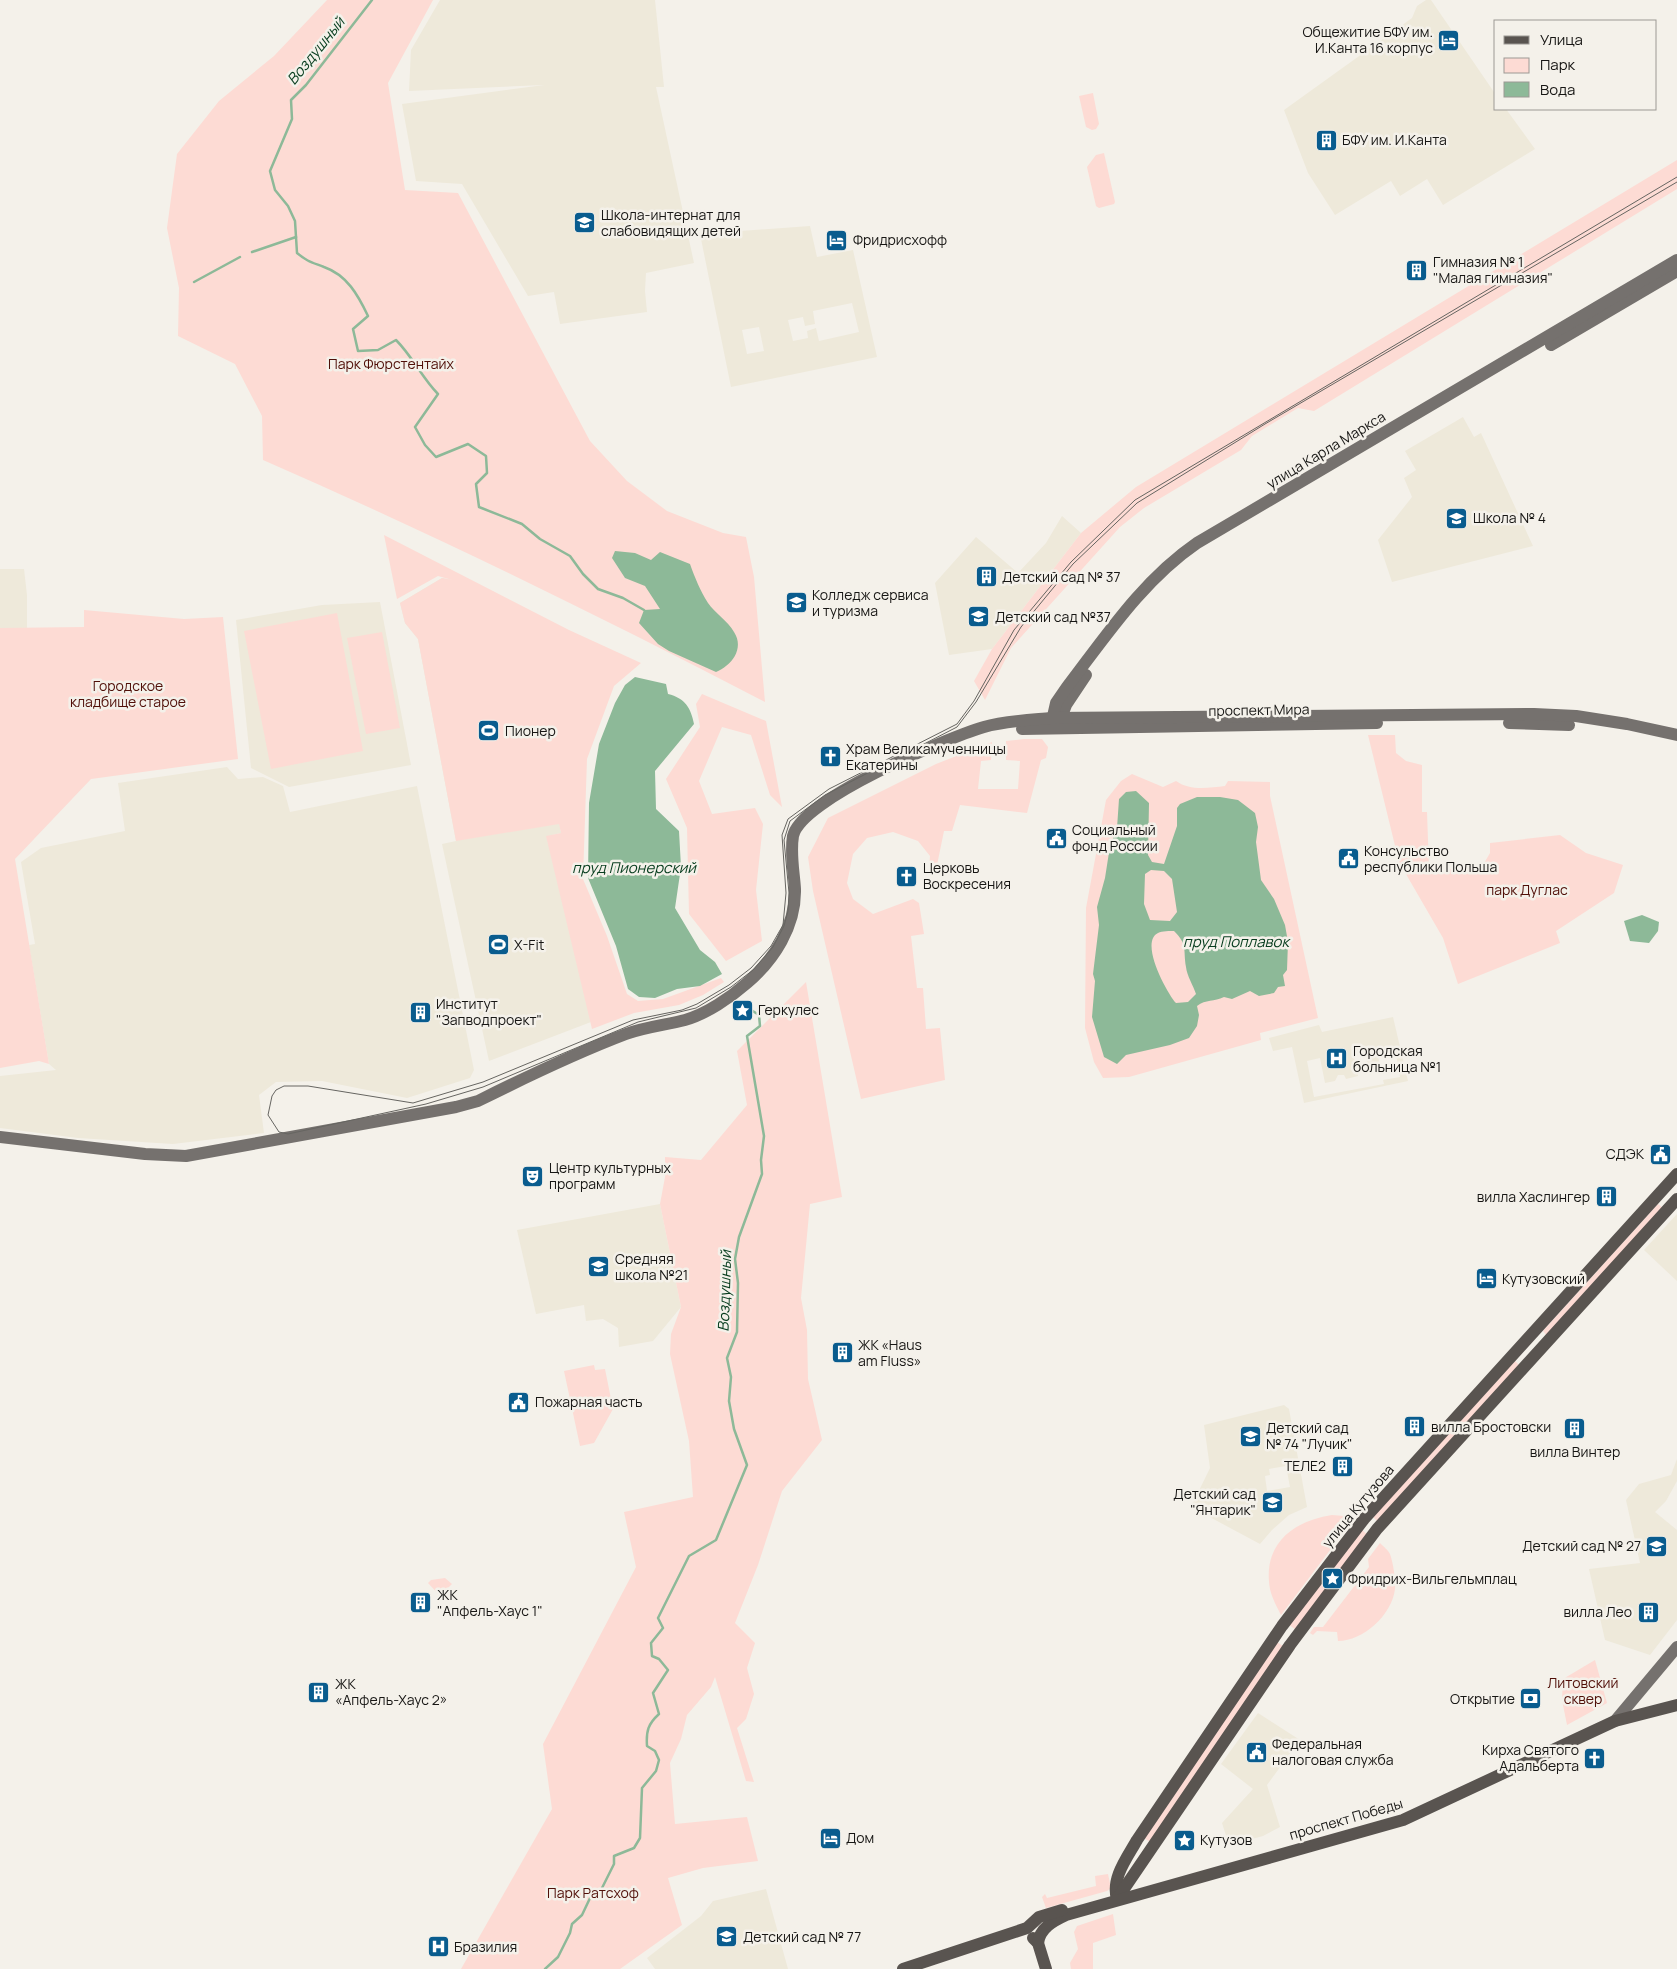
<svg xmlns="http://www.w3.org/2000/svg" width="1677" height="1969" viewBox="0 0 1677 1969" font-family="Manrope,sans-serif">
<style>
.built{fill:#eee9da;fill-rule:evenodd}
.green{fill:#fddbd4}
.water{fill:#8db998;fill-rule:evenodd}
.lines{fill:none;stroke-linecap:round;stroke-linejoin:round}
.stream{stroke:#8db998;stroke-width:2.5}
.secondary{stroke:#75716e;stroke-width:12}
.primary{stroke:#595450;stroke-width:12}
.tram{stroke:#666561;stroke-width:1}
.labels{text-anchor:middle;stroke-width:5;stroke-linejoin:round;paint-order:stroke}
.poi-label{font-size:14px;fill:#171614;stroke:#f4f1ea;text-anchor:start}
.park-label{font-size:14px;fill:#500f08;stroke:#f4f1ea}
.street-label{font-size:14px;fill:#171614;stroke:#f4f1ea}
.water-label{font-size:15px;font-style:italic;fill:#063c1d;stroke:#f4f1ea}
</style>
<rect width="100%" height="100%" fill="#f4f1ea"/>
<g class="built">
<polygon points="440,0 655,0 664,87 656,87 694,263 646,273 645,291 647,312 560,324 554,292 528,296 462,184 416,181 402,104 544,85 409,91 411,50"/>
<polygon points="1426,0 1431,0 1496,95 1496,109 1506,109 1535,149 1443,205 1427,179 1400,196 1391,181 1335,215 1308,173 1284,110 1412,18 1417,6"/>
<path d="M810,226l7,31 36,-7 24,107 -146,30 -31,-153zM852,303l7,29 -40,9 -3,-13 -9,3 1,7 -15,3 -5,-21 15,-3 2,9 10,-2 -2,-13zM759,327l5,24 -17,3 -5,-24z"/>
<polygon points="1463,417 1474,437 1481,433 1533,546 1392,582 1378,540 1412,497 1404,478 1416,470 1405,451"/>
<polygon points="1062,516 1081,533 992,649 949,655 935,583 976,537 1018,573 1046,543"/>
<polygon points="0,569 24,569 27,595 27,628 0,628"/>
<polygon points="442,578 459,581 524,625 561,833 552,835 591,1022 489,1061 442,844 456,841 418,639 405,623 400,603"/>
<polygon points="380,602 411,765 289,787 251,768 236,620 322,605"/>
<polygon points="227,767 238,779 263,777 283,786 290,812 417,786 474,1070 470,1078 407,1098 322,1081 276,1082 259,1095 264,1133 173,1144 78,1138 0,1128 0,1076 56,1070 49,1064 29,945 35,944 21,862 41,848 125,831 118,783"/>
<path d="M1393,1017l15,64 -104,22 -12,-56 -19,4 -4,-13 50,-13 3,7zM1395,1048l5,29 -17,3 1,4 -70,13 -7,-36 13,-3 5,25 10,-2 3,-6h6l2,4 12,-3 -4,-20 11,-2 4,16 5,-1 1,4 6,-2 -4,-20z"/>
<polygon points="660,1204 681,1307 653,1341 619,1347 618,1328 603,1319 586,1321 584,1305 536,1314 517,1230"/>
<polygon points="1677,1214 1677,1281 1644,1250"/>
<path d="M1284,1405l5,4 18,98 -18,8 -17,15 -12,14 -69,-37 19,-39 -6,-43zM1286,1466l4,21 -23,4 -2,-15 5,-1 -1,-6z"/>
<polygon points="1677,1459 1677,1481 1666,1501 1655,1512 1677,1530 1677,1620 1650,1655 1605,1640 1589,1569 1640,1563 1626,1500 1639,1484 1671,1475"/>
<polygon points="1258,1713 1300,1740 1267,1785 1280,1827 1263,1836 1229,1845 1222,1823 1253,1789 1221,1764"/>
<polygon points="766,1889 788,1969 655,1969 647,1958 701,1916 713,1901"/>
</g>
<g class="green">
<path d="M327,0h106l-45,83 17,107 53,3 132,248 37,40 40,30 56,22 23,4 8,40 11,125c-166,-86 -332,-168 -502,-242l-1,-44 -27,-52 -57,-28 1,-48 -12,-60 10,-74 42,-53 55,-45z"/>
<polygon points="1093,93 1099,124 1096,129 1092,130 1086,127 1079,96"/>
<polygon points="1104,153 1115,202 1114,204 1099,208 1096,206 1087,167 1096,155"/>
<polygon points="1677,160 1677,189 1314,411 1298,408 1252,436 1241,450 1144,508 1120,527 1011,648 985,700 974,681 992,649 1081,533 1136,487"/>
<polygon points="384,535 569,630 641,663 614,686 587,759 583,879 607,936 627,994 638,1001 663,999 721,978 724,982 703,995 679,1005 634,1013 592,1029 546,836 561,833 559,824 456,841 418,639 405,623 400,603 442,578 452,580 438,576 397,599"/>
<polygon points="84,610 184,619 223,617 238,759 91,779 15,859 49,1064 39,1061 0,1068 0,628 84,627"/>
<polygon points="337,613 363,751 271,769 244,631"/>
<polygon points="382,632 400,728 366,734 347,638"/>
<polygon points="702,694 766,721 782,807 770,795 751,735 722,727 699,781 712,814 755,808 763,824 756,890 762,941 726,961 689,914 687,828 666,779 700,727 696,704"/>
<polygon points="1368,735 1395,735 1396,753 1406,761 1422,765 1422,812 1427,812 1429,868 1480,870 1490,853 1490,843 1560,835 1586,853 1623,865 1614,893 1556,931 1560,943 1458,984 1443,938 1399,862"/>
<polygon points="1024,739 1042,739 1048,747 1046,758 1041,760 1027,813 960,805 952,831 944,831 936,870 929,869 930,856 918,841 893,832 867,838 853,854 847,883 853,899 873,914 913,899 919,903 924,934 911,936 917,988 923,988 926,1029 940,1028 945,1080 861,1099 813,891 808,857 828,818 936,764 992,742 991,760 981,761 978,789 1018,789 1020,761 1006,760 1006,741"/>
<path d="M1132,774l31,13 13,-6c14,10 32,7 49,5l3,-5 42,1v14l48,222 -58,15 1,7 -132,37 -26,1 -9,-16 -9,-34 1,-120 20,-108 15,-19z"/>
<polygon points="806,982 842,1197 810,1204 801,1298 807,1330 808,1379 822,1440 782,1491 758,1565 735,1623 755,1643 747,1668 754,1694 746,1719 737,1728 754,1782 746,1781 715,1677 711,1687 687,1715 681,1739 670,1763 675,1824 747,1817 758,1861 703,1868 668,1878 682,1925 620,1969 461,1969 552,1809 543,1744 636,1567 624,1512 693,1497 689,1441 670,1354 671,1334 681,1307 660,1204 665,1177 665,1157 701,1160 747,1105 737,1051"/>
<polygon points="1658,1204 1663,1208 1547,1336 1543,1331"/>
<polygon points="1515,1361 1520,1366 1378,1522 1373,1517"/>
<polygon points="594,1365 595,1370 605,1369 613,1409 594,1443 580,1446 564,1371"/>
<path d="M1332,1515l12,1 8,5 -71,94c-4,-8 -9,-17 -11,-26 -8,-44 22,-68 62,-74z"/>
<polygon points="1362,1530 1368,1535 1295,1629 1289,1625"/>
<path d="M1380,1543c3,3 8,7 10,11 3,8 6,27 5,35 -3,26 -32,52 -57,52l-1,-9 -20,-1 -4,4 -3,-2 4,-6h9l46,-60 -1,-8z"/>
<polygon points="445,1578 452,1584 440,1596 428,1583 431,1580"/>
<polygon points="1277,1642 1283,1646 1150,1842 1144,1838"/>
<polygon points="1595,1660 1607,1703 1567,1725 1562,1700 1563,1679"/>
<polygon points="1108,1874 1111,1888 1107,1891 1046,1908 1042,1897 1045,1894 1047,1898 1096,1886 1095,1876"/>
<polygon points="1113,1914 1116,1935 1093,1943 1093,1969 1071,1969 1070,1963 1078,1949 1074,1932 1077,1926"/>
</g>
<g class="water">
<path d="M615,551l20,2 16,7 9,-8 30,12c5,14 10,26 18,39 7,10 20,18 26,29 11,17 -3,34 -18,40l-47,-21 -11,-7 -19,-21 5,-13 16,-1 -15,-23 -20,-8 -13,-20z"/>
<path d="M635,677l31,7 2,10c17,4 23,14 26,30l-39,47 1,38 23,22 2,36 -6,41 25,42 15,12 7,12 -22,12 -23,3 -22,9 -16,-1 -11,-8 -12,-43 -28,-68 1,-75 10,-59 16,-41 10,-18z"/>
<path d="M1136,791l13,12 -1,52 4,7 12,2 13,-38v-18l3,-4 17,-7h23l18,3 17,13 3,14 -2,15 5,38 13,19 11,26 3,17 -1,28 -4,5 2,11 -7,1 -4,6 -15,3 -9,-5 -18,8 -8,-2c-10,5 -18,2 -27,9l2,9 -2,11 -8,12 -19,7 -44,10 -9,9 -13,-7 -12,-40 3,-36 -2,-7 6,-49 -2,-18 8,-29 5,-32 7,-18 2,-29 7,-7zM1151,870l13,1 8,8 5,33 -7,9 -20,-1 -6,-16 1,-30zM1174,931c14,14 9,18 12,36 1,9 7,18 10,27l-8,8 -12,1c-9,-10 -37,-61 -18,-70 4,-2 12,-2 16,-2z"/>
<polygon points="1642,915 1659,922 1658,931 1649,943 1630,941 1624,921"/>
</g>
<g class="lines">
<g class="stream">
<path d="M372,0l-66,85 -15,15 1,19 -22,52 5,19 13,16 7,15 2,32c11,9 14,9 27,14 23,8 34,28 44,49l-15,13 5,22 20,-1 18,-10c17,17 26,38 42,54l-23,33 10,18 11,12 32,-13 18,12 1,17 -11,11 3,23 43,17 18,15 30,17 13,18 15,15 25,9 21,12"/>
<polyline points="252,252 296,237"/>
<polyline points="194,282 240,257"/>
<path d="M545,1969l13,-12 12,-24 2,-9 10,-9 9,-19 10,-6 13,-26v-8l20,-8 6,-10 2,-50 14,-17 3,-11 -4,-9 -8,-5c-1,-15 1,-22 12,-32l-6,-21 15,-23 -9,-11 -7,-3 -1,-13 12,-15 -5,-10 31,-62 27,-16 31,-75 -13,-36 -5,-28 2,-24 -4,-19 10,-26 1,-49 -3,-24 4,-22 23,-63 -1,-14 3,-24 -17,-100 13,-10 -1,-11 -11,-7"/>
</g>
<g class="secondary">
<polyline points="1551,345 1677,271"/>
<polyline points="1061,718 1066,705 1086,675"/>
<polyline points="1509,723 1569,725"/>
<path d="M1051,725l5,-22 11,-16c39,-51 76,-107 130,-144l480,-283"/>
<polyline points="1022,729 1377,723"/>
<path d="M0,1137l145,17 41,2 270,-49 22,-6c48,-24 98,-48 148,-67 19,-7 40,-9 59,-14 21,-6 45,-22 62,-37 27,-23 49,-57 48,-94 -1,-17 -5,-35 -2,-53 8,-37 154,-98 191,-109 21,-6 45,-7 67,-9l483,-4 42,2 51,8 50,11"/>
<polyline points="1615,1721 1677,1647"/>
</g>
<g class="primary">
<path d="M1117,1899c-6,-21 10,-41 20,-59l145,-214 82,-107 313,-345"/>
<polyline points="1117,1899 1290,1645 1377,1529 1677,1199"/>
<polyline points="1033,1938 1038,1943 1046,1969"/>
<path d="M1038,1943c2,-15 15,-22 28,-28l337,-95 212,-99 62,-16"/>
<polyline points="903,1969 1027,1928 1039,1917 1062,1910"/>
</g>
<polyline class="tram" points="1677,177 1135,500 1071,562 1014,630 974,701 957,724 829,789 788,819 782,835 786,893 783,925 771,946 751,968 729,985 697,1004 682,1010 633,1020 483,1082 413,1103 308,1086 284,1086 276,1090 272,1096 268,1115 279,1132 288,1134 426,1104 483,1087 638,1022 696,1008 731,987 753,970 773,947 784,926 788,911 789,893 784,840 790,821 825,795 957,727 976,702 1021,627 1073,564 1137,503 1265,424 1677,182"/>
</g>
<defs>
<symbol id="hotel-square" viewBox="-11 -11 22 22"><rect x="-9" y="-9" width="18" height="18" rx="4" fill="#095c8e" stroke="#f4f1ea"/><path d="M-6-4.5h1.5V1H6V5H4.5V3h-9V5H-6ZM-4 0a1.8 1.8 0 1 1 3.6 0ZM.5 0V-2.5h3Q6-2.5 6 0Z" fill="#fff"/></symbol>
<symbol id="building-square" viewBox="-11 -11 22 22"><rect x="-9" y="-9" width="18" height="18" rx="4" fill="#095c8e" stroke="#f4f1ea"/><path d="M-4-6H4V6H1V3H-1V6H-4ZM-2.5-4.3h1.7v1.8h-1.7ZM.8-4.3h1.7v1.8H.8ZM-2.5-1h1.7V.8h-1.7ZM.8-1h1.7V.8H.8Z" fill="#fff"/></symbol>
<symbol id="school-square" viewBox="-11 -11 22 22"><rect x="-9" y="-9" width="18" height="18" rx="4" fill="#095c8e" stroke="#f4f1ea"/><path d="M0-5L7-2L0 1L-7-2ZM-4 1L0 2.5L4 1V4Q0 6-4 4Z" fill="#fff"/></symbol>
<symbol id="university-square" viewBox="-11 -11 22 22"><rect x="-9" y="-9" width="18" height="18" rx="4" fill="#095c8e" stroke="#f4f1ea"/><path d="M0-5L7-2L0 1L-7-2ZM-4 1L0 2.5L4 1V4Q0 6-4 4Z" fill="#fff"/></symbol>
<symbol id="stadium-square" viewBox="-11 -11 22 22"><rect x="-9" y="-9" width="18" height="18" rx="4" fill="#095c8e" stroke="#f4f1ea"/><path d="M0-5a6.5 5 0 1 0 0 10a6.5 5 0 1 0 0-10ZM-3.5-1.8h7v3.6h-7Z" fill="#fff"/></symbol>
<symbol id="church-square" viewBox="-11 -11 22 22"><rect x="-9" y="-9" width="18" height="18" rx="4" fill="#095c8e" stroke="#f4f1ea"/><path d="M-1.2-6h2.4v3.5h3.3v2.4h-3.3V6h-2.4V-.1h-3.3v-2.4h3.3Z" fill="#fff"/></symbol>
<symbol id="civic-square" viewBox="-11 -11 22 22"><rect x="-9" y="-9" width="18" height="18" rx="4" fill="#095c8e" stroke="#f4f1ea"/><path d="M-.6-6.5H3V-4.5H.6V-3L4-1V1h2V6H-6V1h2V-1L-.6-3ZM-1.2 2.5V6h2.4V2.5Z" fill="#fff"/></symbol>
<symbol id="sight-square" viewBox="-11 -11 22 22"><rect x="-9" y="-9" width="18" height="18" rx="4" fill="#095c8e" stroke="#f4f1ea"/><path d="M0-6L1.8-2.2L6-1.7L2.9 1.2L3.7 5.4L0 3.3L-3.7 5.4L-2.9 1.2L-6-1.7L-1.8-2.2Z" fill="#fff"/></symbol>
<symbol id="hospital-square" viewBox="-11 -11 22 22"><rect x="-9" y="-9" width="18" height="18" rx="4" fill="#095c8e" stroke="#f4f1ea"/><path d="M-5-5h3v3.5h4V-5h3V5h-3V1.5h-4V5h-3Z" fill="#fff"/></symbol>
<symbol id="theatre-square" viewBox="-11 -11 22 22"><rect x="-9" y="-9" width="18" height="18" rx="4" fill="#095c8e" stroke="#f4f1ea"/><path d="M-5-5.5Q0-4 5-5.5V0Q5 5 0 6Q-5 5-5 0ZM-3.3-2.5H-1v1.5H-3.3ZM1-2.5H3.3v1.5H1ZM-2.8 1Q0 5.5 2.8 1Z" fill="#fff"/></symbol>
<symbol id="bank-square" viewBox="-11 -11 22 22"><rect x="-9" y="-9" width="18" height="18" rx="4" fill="#095c8e" stroke="#f4f1ea"/><path d="M-6-4H6V4H-6ZM0-2.3a2.3 2.3 0 1 0 0 4.6a2.3 2.3 0 1 0 0-4.6Z" fill="#fff"/></symbol>
</defs>
<g fill-rule="evenodd">
<use href="#hotel-square" x="1436" y="28" width="25" height="25"/>
<use href="#building-square" x="1314" y="128" width="25" height="25"/>
<use href="#school-square" x="572" y="210" width="25" height="25"/>
<use href="#hotel-square" x="824" y="228" width="25" height="25"/>
<use href="#building-square" x="1404" y="258" width="25" height="25"/>
<use href="#school-square" x="1444" y="506" width="25" height="25"/>
<use href="#building-square" x="974" y="564" width="25" height="25"/>
<use href="#university-square" x="784" y="590" width="25" height="25"/>
<use href="#school-square" x="966" y="604" width="25" height="25"/>
<use href="#stadium-square" x="476" y="718" width="25" height="25"/>
<use href="#church-square" x="818" y="744" width="25" height="25"/>
<use href="#civic-square" x="1044" y="826" width="25" height="25"/>
<use href="#civic-square" x="1336" y="846" width="25" height="25"/>
<use href="#church-square" x="894" y="864" width="25" height="25"/>
<use href="#stadium-square" x="486" y="932" width="25" height="25"/>
<use href="#sight-square" x="730" y="998" width="25" height="25"/>
<use href="#building-square" x="408" y="1000" width="25" height="25"/>
<use href="#hospital-square" x="1324" y="1046" width="25" height="25"/>
<use href="#civic-square" x="1648" y="1142" width="25" height="25"/>
<use href="#theatre-square" x="520" y="1164" width="25" height="25"/>
<use href="#building-square" x="1594" y="1184" width="25" height="25"/>
<use href="#school-square" x="586" y="1254" width="25" height="25"/>
<use href="#hotel-square" x="1474" y="1266" width="25" height="25"/>
<use href="#building-square" x="830" y="1340" width="25" height="25"/>
<use href="#civic-square" x="506" y="1390" width="25" height="25"/>
<use href="#building-square" x="1402" y="1414" width="25" height="25"/>
<use href="#building-square" x="1562" y="1416" width="25" height="25"/>
<use href="#school-square" x="1238" y="1424" width="25" height="25"/>
<use href="#building-square" x="1330" y="1454" width="25" height="25"/>
<use href="#school-square" x="1260" y="1490" width="25" height="25"/>
<use href="#school-square" x="1644" y="1534" width="25" height="25"/>
<use href="#sight-square" x="1320" y="1566" width="25" height="25"/>
<use href="#building-square" x="408" y="1590" width="25" height="25"/>
<use href="#building-square" x="1636" y="1600" width="25" height="25"/>
<use href="#building-square" x="306" y="1680" width="25" height="25"/>
<use href="#bank-square" x="1518" y="1686" width="25" height="25"/>
<use href="#civic-square" x="1244" y="1740" width="25" height="25"/>
<use href="#church-square" x="1582" y="1746" width="25" height="25"/>
<use href="#hotel-square" x="818" y="1826" width="25" height="25"/>
<use href="#sight-square" x="1172" y="1828" width="25" height="25"/>
<use href="#school-square" x="714" y="1924" width="25" height="25"/>
<use href="#hospital-square" x="426" y="1934" width="25" height="25"/>
</g>
<g class="labels">
<g class="poi-label">
<text x="1433" y="37" text-anchor="end">Общежитие БФУ им.<tspan x="1433" dy="16">И.Канта 16 корпус</tspan></text>
<text x="1342" y="145">БФУ им. И.Канта</text>
<text x="601" y="220">Школа-интернат для<tspan x="601" dy="16">слабовидящих детей</tspan></text>
<text x="853" y="245">Фридрисхофф</text>
<text x="1433" y="267">Гимназия № 1<tspan x="1433" dy="16">"Малая гимназия"</tspan></text>
<text x="1473" y="523">Школа № 4</text>
<text x="1002" y="582">Детский сад № 37</text>
<text x="812" y="600">Колледж сервиса<tspan x="812" dy="16">и туризма</tspan></text>
<text x="995" y="622">Детский сад №37</text>
<text x="505" y="736">Пионер</text>
<text x="846" y="754">Храм Великамученницы<tspan x="846" dy="16">Екатерины</tspan></text>
<text x="1072" y="835">Социальный<tspan x="1072" dy="16">фонд России</tspan></text>
<text x="1364" y="856">Консульство<tspan x="1364" dy="16">республики Польша</tspan></text>
<text x="923" y="873">Церковь<tspan x="923" dy="16">Воскресения</tspan></text>
<text x="514" y="950">X-Fit</text>
<text x="436" y="1009">Институт<tspan x="436" dy="16">"Запводпроект"</tspan></text>
<text x="758" y="1015">Геркулес</text>
<text x="1353" y="1056">Городская<tspan x="1353" dy="16">больница №1</tspan></text>
<text x="1644" y="1159" text-anchor="end">СДЭК</text>
<text x="549" y="1173">Центр культурных<tspan x="549" dy="16">программ</tspan></text>
<text x="1590" y="1202" text-anchor="end">вилла Хаслингер</text>
<text x="615" y="1264">Средняя<tspan x="615" dy="16">школа №21</tspan></text>
<text x="1502" y="1284">Кутузовский</text>
<text x="858" y="1350">ЖК «Haus<tspan x="858" dy="16">am Fluss»</tspan></text>
<text x="535" y="1407">Пожарная часть</text>
<text x="1431" y="1432">вилла Бростовски</text>
<text x="1266" y="1433">Детский сад<tspan x="1266" dy="16">№ 74 "Лучик"</tspan></text>
<text x="1575" y="1457" text-anchor="middle">вилла Винтер</text>
<text x="1326" y="1471" text-anchor="end">ТЕЛЕ2</text>
<text x="1256" y="1499" text-anchor="end">Детский сад<tspan x="1256" dy="16">"Янтарик"</tspan></text>
<text x="1641" y="1551" text-anchor="end">Детский сад № 27</text>
<text x="1348" y="1584">Фридрих-Вильгельмплац</text>
<text x="437" y="1600">ЖК<tspan x="437" dy="16">"Апфель-Хаус 1"</tspan></text>
<text x="1632" y="1617" text-anchor="end">вилла Лео</text>
<text x="335" y="1689">ЖК<tspan x="335" dy="16">«Апфель-Хаус 2»</tspan></text>
<text x="1515" y="1704" text-anchor="end">Открытие</text>
<text x="1272" y="1749">Федеральная<tspan x="1272" dy="16">налоговая служба</tspan></text>
<text x="1579" y="1755" text-anchor="end">Кирха Святого<tspan x="1579" dy="16">Адальберта</tspan></text>
<text x="846" y="1843">Дом</text>
<text x="1200" y="1845">Кутузов</text>
<text x="743" y="1942">Детский сад № 77</text>
<text x="454" y="1952">Бразилия</text>
</g>
<g class="park-label">
<text x="391" y="369">Парк Фюрстентайх</text>
<text x="128" y="691">Городское<tspan x="128" dy="16">кладбище старое</tspan></text>
<text x="1527" y="895">парк Дуглас</text>
<text x="1583" y="1688">Литовский<tspan x="1583" dy="16">сквер</tspan></text>
<text x="593" y="1898">Парк Ратсхоф</text>
</g>
<g class="street-label">
<text transform="translate(1326 450) rotate(-31)" y="5">улица Карла Маркса</text>
<text transform="translate(1259 710) rotate(-1)" y="5">проспект Мира</text>
<text transform="translate(1358 1506) rotate(-50)" y="5">улица Кутузова</text>
<text transform="translate(1346 1819) rotate(-16)" y="5">проспект Победы</text>
</g>
<g class="water-label">
<text transform="translate(316 51) rotate(-51)" y="5">Воздушный</text>
<text x="634" y="873">пруд Пионерский</text>
<text x="1236" y="947">пруд Поплавок</text>
<text transform="translate(725 1291) rotate(-88)" y="5">Воздушный</text>
</g>
</g>
<rect x="1494" y="20" width="162" height="90" fill="#f4f1ea" stroke="#9c9994"/>
<rect x="1504" y="36" width="25" height="8" fill="#595450" stroke="#9c9994"/>
<text x="1540" y="45" font-size="15" fill="#171614">Улица</text>
<rect x="1504" y="58" width="25" height="15" fill="#fddbd4" stroke="#9c9994"/>
<text x="1540" y="70" font-size="15" fill="#171614">Парк</text>
<rect x="1504" y="82" width="25" height="15" fill="#8db998" stroke="#9c9994"/>
<text x="1540" y="95" font-size="15" fill="#171614">Вода</text>
</svg>
